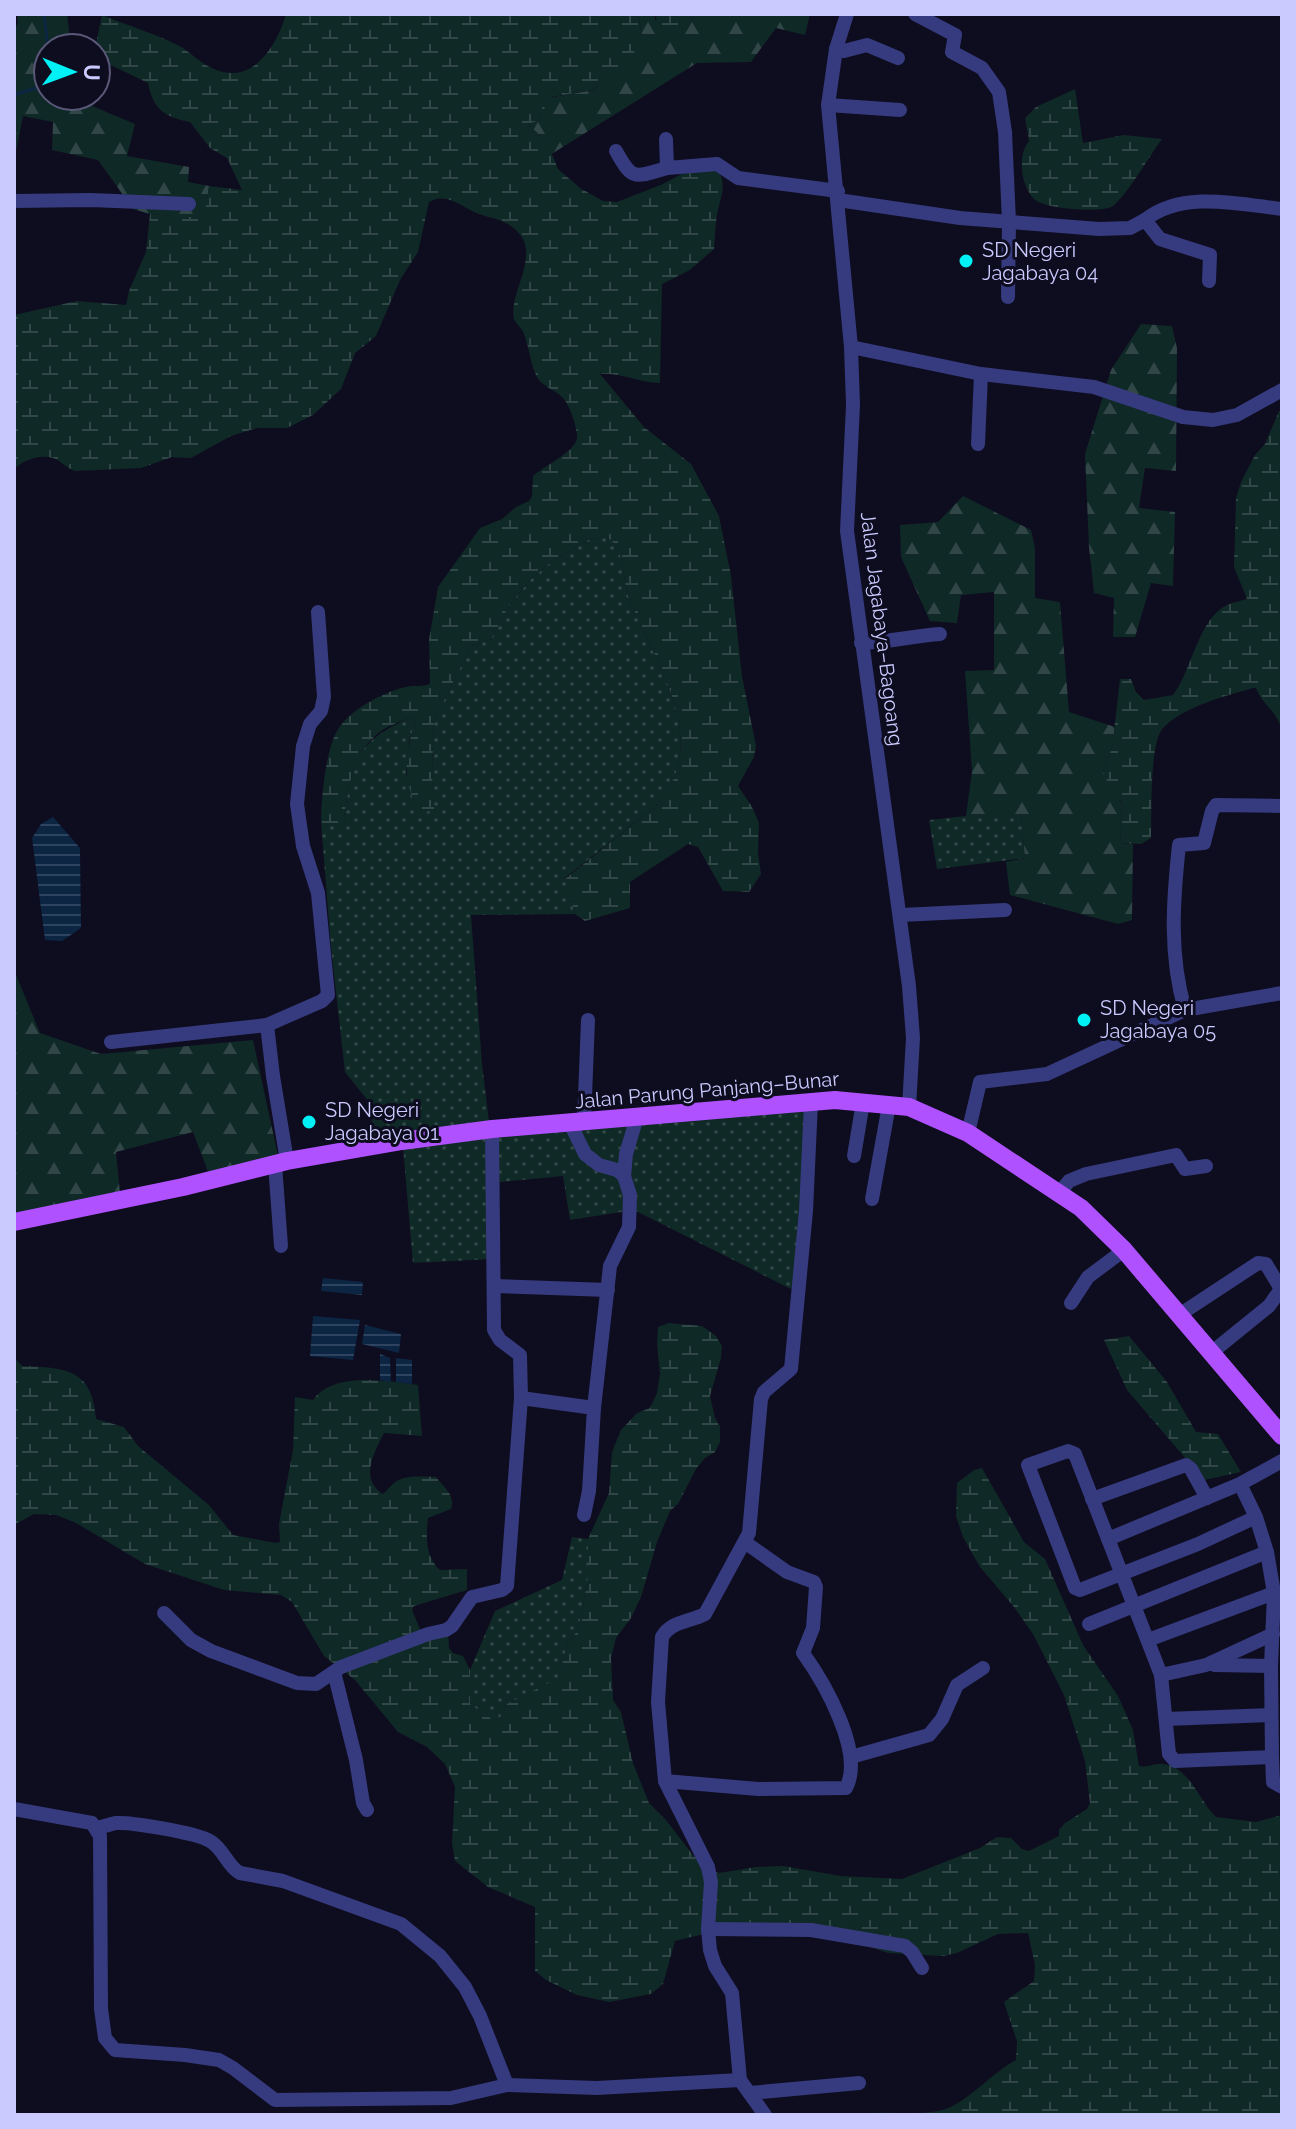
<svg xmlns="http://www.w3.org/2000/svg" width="1296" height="2129" viewBox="0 0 1296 2129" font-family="Raleway,sans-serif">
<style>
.grass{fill:url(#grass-dots)}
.forest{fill:url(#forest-firs)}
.wetland{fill:url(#wetland-marsh)}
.water{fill:url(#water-rules)}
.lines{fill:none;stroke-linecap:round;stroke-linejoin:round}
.stream{stroke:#0b2543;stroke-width:3}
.minor{stroke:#363a7e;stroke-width:14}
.major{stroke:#af51ff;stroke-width:18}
.poi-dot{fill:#00f1f5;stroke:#0e0c1f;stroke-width:3}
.labels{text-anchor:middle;stroke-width:6;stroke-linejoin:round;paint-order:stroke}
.poi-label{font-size:20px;fill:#cbcaff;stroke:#0e0c1f;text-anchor:start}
.street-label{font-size:20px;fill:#cbcaff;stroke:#0e0c1f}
</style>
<defs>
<pattern id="grass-dots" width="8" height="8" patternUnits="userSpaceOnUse" patternTransform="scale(2)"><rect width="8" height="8" fill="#0f2926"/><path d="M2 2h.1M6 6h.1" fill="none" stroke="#314747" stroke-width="1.8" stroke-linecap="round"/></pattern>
<pattern id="forest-firs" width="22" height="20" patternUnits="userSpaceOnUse" patternTransform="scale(2)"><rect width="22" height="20" fill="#0f2926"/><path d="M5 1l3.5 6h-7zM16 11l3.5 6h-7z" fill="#314747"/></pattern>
<pattern id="wetland-marsh" width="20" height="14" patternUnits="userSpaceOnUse" patternTransform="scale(2)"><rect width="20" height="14" fill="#0f2926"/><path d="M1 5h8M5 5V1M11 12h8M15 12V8" fill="none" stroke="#314747"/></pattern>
<pattern id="water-rules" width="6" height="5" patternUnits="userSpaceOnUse" patternTransform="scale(2)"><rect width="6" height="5" fill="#0b2543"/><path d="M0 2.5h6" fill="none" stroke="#2d435f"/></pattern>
</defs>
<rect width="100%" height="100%" fill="#0e0c1f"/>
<g class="grass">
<path d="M607,537c20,14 14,40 22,61 25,65 84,140 29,206l-93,74 10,36 -104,1 11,149 8,66 317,-28 -8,168 -8,19 -157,-79 -64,10 -7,-44 -73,7 2,76 -79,4 -11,-127 -28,2 -5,-36 -24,-30 -14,-124 -10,-126 3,3 20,-5c7,-56 11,-78 65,-102l7,3 -7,20 -3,33 27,35 -1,-37 2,-52 37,-74 20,-7 19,-35 21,-25 19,-16 38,-23z"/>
<polygon points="1021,815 1025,858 937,869 929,820 966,816"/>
<polygon points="572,1537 588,1539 588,1578 580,1621 575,1634 568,1642 558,1679 507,1704 497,1724 470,1704 470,1670 495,1611 562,1580"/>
</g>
<g class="forest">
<polygon points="17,14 67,14 71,48 48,48 48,96 77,96 78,100 135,124 127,156 189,167 188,182 209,186 205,219 150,214 133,209 98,160 52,150 53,122 23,116 14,162 14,30 18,23"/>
<polygon points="638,14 655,14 655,20 690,23 696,14 810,14 805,35 776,28 751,62 697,63 550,155 548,144 528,124 537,121 550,98 506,105 594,90 642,36"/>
<polygon points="1141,324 1172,326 1177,348 1176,471 1145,468 1139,508 1175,512 1173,586 1151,583 1135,637 1113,637 1114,598 1094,593 1089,547 1085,454 1111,370"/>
<polygon points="963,496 1031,530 1035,548 1035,598 1060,602 1069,712 1115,727 1112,748 1103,770 1122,805 1120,843 1133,844 1132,920 1118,924 1010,895 1006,862 1025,858 1021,816 966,816 972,771 965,671 994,670 994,592 961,595 957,623 930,621 901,557 900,525 938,522"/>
<polygon points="14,970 40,1033 101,1054 253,1040 280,1165 213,1185 193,1132 116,1152 121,1203 14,1219"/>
</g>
<g class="wetland">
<path d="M286,14h352l4,22 -2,9 -9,11 -38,34 -42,7 -14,24 -9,3 20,20 10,25 22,19 23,13 14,1 46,-18 37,-20 16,1c12,22 5,28 1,50 -2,11 -2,23 -3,34l-24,21 -28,14 -2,99c-21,0 -39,-11 -60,-9l44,53 47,37 28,52 12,60 11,100 14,70 -2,11 -16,29 14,21 7,16 -1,29 3,22 -12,18 -26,-1 -25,-44 -10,-3 -58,38v26l-45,13 -10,-7 -10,-35 93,-75c55,-66 -4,-141 -29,-206 -8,-21 -2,-47 -22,-61l-19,3 -38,23 -19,16 -21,25 -19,35 -20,7 -37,74 -2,52 2,37 -15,6c-15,-36 -17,-56 -3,-94l-7,-3c-10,4 -21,8 -29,14 -28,21 -32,56 -36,88l-7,4 -13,1 -3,-3c0,-23 5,-80 20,-97 14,-18 43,-33 65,-38 8,-2 16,0 24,-3l-1,-44 9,-53 42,-59 22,-9 14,-12 13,-6 3,-5 1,-20c10,-9 43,-25 44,-38 1,-9 -8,-34 -14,-40 -9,-10 -21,-10 -27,-23 -6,-13 -7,-28 -12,-41 -2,-6 -8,-10 -10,-15 -6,-24 24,-60 7,-83 -10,-15 -27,-17 -42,-22 -15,-5 -31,-23 -50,-12l-11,50 -18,28 -24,56 -21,17 -14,36 -28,26 -26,13h-30l-26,8 -40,22 -19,-1 -31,11 -65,3c-10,-2 -14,-10 -23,-13 -14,-4 -29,2 -39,11v-154l63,-14 49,4 3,-14 17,-39 4,-38 54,4 5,-32 33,4 -15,-32 -17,-10 -20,-26c-26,-5 -37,-13 -42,-39l-52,-25 -1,-10 7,-33c26,11 56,19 81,33 10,7 19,16 31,21 38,17 63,-23 72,-55z"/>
<polygon points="655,14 696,14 690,23 662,37"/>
<path d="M1075,89l8,54 41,-8 38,4c-10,13 -40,64 -51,68 -13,6 -69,2 -78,-9 -12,-14 -16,-43 -4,-57l-4,-23 11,-11z"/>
<path d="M1282,410v322c-5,-23 -18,-24 -26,-44h-3c-28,8 -70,19 -90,40 -14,15 -11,88 -12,110l-10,6 -21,-1 2,-38 -2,-5 -8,-5 -9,-25 9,-22 8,-69h11l5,13 8,8 29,-5c19,-24 25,-78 56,-91 5,-2 12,-3 18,-5l-13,-32 2,-69 5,-16 14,-27 10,-11 14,-33z"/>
<path d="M669,1323l33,3 14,10 6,10 -1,12 -11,38 5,22 5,8v16l-5,10 -10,6 -9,11 -18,35 -8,7 -13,31 -16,55 -10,21 -15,20 -5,20 2,42 8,12 12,51 16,40 17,17 26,34 17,16 10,3 37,-6 27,-1 58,10 61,3 78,-31 17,-11 14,1 11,11 7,2 30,-15v-6l6,-7 22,-14 3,-6 -5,-42 -21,-66 -31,-61 -19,-27 -34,-40 -17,-30 -7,-21 1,-33 17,-13 8,-2 42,74 21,17 38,86 35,51 15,34 6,36c10,2 15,-3 24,-2 27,3 36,37 53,53l40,5 26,-7v300h-423c28,-6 65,3 89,-7 24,-10 45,-36 68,-48l1,-19 -13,-39 30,-21 1,-16 -7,-32 -30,1 -41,19 -14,3 -55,-3 -44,-15 -30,-3 -110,-1 -29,7 -12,43 -12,10 -42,8 -32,-7 -31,-15 -11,-9v-64l-47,-20 -33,-26 -3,-18 3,-56 -10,-23 -18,-17 -29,-15 -43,-52 -31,-24 -32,-54 -11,-7 -57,-5 -79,-26 -69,-41 -20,-8 -22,-1 -20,11v-168l8,9c44,2 70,2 74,53l28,8 14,19 71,59 24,30 43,8 4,-1 -1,-18 14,-74 2,-53 18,3c21,-29 74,-19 105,-15l4,51 -38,-3c-10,20 -25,46 -1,61 4,-3 6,-7 10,-10 11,-10 29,-7 43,-7 8,10 20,19 15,32l-23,9c-2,18 -3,39 12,52l27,-1v21l-53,16 -2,4 10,24 26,-6 1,20 4,5 10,3 7,14v34l27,19 10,-19 51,-26 10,-36 7,-8 5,-13 8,-43v-39l21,-46 3,-41 9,-22 16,-17 13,-5 7,-15 3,-19 -3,-30 1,-17z"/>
<polygon points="1129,1336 1167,1382 1196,1432 1218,1434 1241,1472 1204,1480 1127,1390 1104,1340"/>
</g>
<g class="water">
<polygon points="53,817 80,848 81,928 62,941 45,940 32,838 41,824"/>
<polygon points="323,1278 363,1282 362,1295 321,1291"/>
<polygon points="313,1316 360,1320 353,1360 310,1356"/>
<polygon points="365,1325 401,1334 399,1353 362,1344"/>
<polygon points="380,1354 390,1358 391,1382 380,1380"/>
<polygon points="396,1358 412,1360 412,1384 396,1382"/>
</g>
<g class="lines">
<g class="stream">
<polyline points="44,14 48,48"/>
<polyline points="14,95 48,84"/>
</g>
<g class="minor">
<polyline points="847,14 836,49 828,105 851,347 853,405 847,531 909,986 913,1038 909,1107"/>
<polyline points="915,14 955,35 952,52 982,68 999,92 1005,132 1009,222 1008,297"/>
<polyline points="836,49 844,51 867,45 898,58"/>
<polyline points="828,105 900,110"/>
<polyline points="666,139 667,168 717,164 738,178 838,191"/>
<path d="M616,151c17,31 19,26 51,17"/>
<polyline points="838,200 960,218 1099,229 1130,228 1145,220 1160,239 1210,255 1209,281"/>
<polyline points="14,201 91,200 189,204"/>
<path d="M1145,220c37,-30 94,-16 137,-11"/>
<polyline points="851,347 981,374 1094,387 1183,417 1213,420 1237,415 1282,390"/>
<polyline points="978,444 981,374"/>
<path d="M861,643c28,-1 52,-7 79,-9"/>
<polyline points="901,915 1005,910"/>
<path d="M1185,1010c-16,-55 -12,-109 -6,-165l25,-2 8,-32 4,-6 66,1"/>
<polyline points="267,1025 273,1076 287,1161"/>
<polyline points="111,1042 267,1025 322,1001 328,995 318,893 303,846 297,804 303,746 310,724 321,711 324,697 318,612"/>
<polyline points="584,1122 588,1020"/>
<polyline points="570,1123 585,1154 599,1165 617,1170 624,1176 630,1195 629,1227 610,1266 594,1408 589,1491 584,1515"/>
<polyline points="968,1133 980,1082 1047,1074 1185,1010 1282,993"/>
<polyline points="854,1156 863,1102"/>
<polyline points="275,1164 281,1246"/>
<polyline points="624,1176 626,1154 637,1117"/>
<polyline points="1060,1192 1069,1181 1086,1174 1176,1155 1185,1169 1206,1166"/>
<polyline points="872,1199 889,1105"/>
<polyline points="494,1286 608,1290"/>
<polyline points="1071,1303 1088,1277 1124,1250"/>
<polyline points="1179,1315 1258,1263 1266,1264 1281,1289"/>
<polyline points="1211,1353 1269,1306 1281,1289"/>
<polyline points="521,1398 594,1408"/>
<polyline points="1240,1484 1256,1517 1267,1552 1274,1593 1271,1666 1272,1757 1175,1761 1169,1754 1161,1675 1075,1454 1068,1451 1028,1465 1075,1588 1080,1590 1198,1544 1256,1517"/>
<polyline points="1092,1499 1186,1465 1191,1469 1207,1498"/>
<polyline points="1108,1539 1240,1484 1282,1461"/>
<polyline points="164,1613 191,1640 211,1651 297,1683 316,1684 341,1667 428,1634 446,1630 452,1626 472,1597 502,1590 507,1586 521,1398 520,1355 500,1340 494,1330 492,1129"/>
<polyline points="1089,1624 1267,1552"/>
<polyline points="1148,1640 1274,1593"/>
<polyline points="1214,1665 1271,1666"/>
<polyline points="334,1672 356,1760 363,1803 367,1810"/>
<polyline points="1161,1675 1206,1665 1273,1634"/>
<polyline points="1166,1719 1271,1715"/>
<polyline points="851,1757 929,1735 942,1719 957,1685 983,1668"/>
<polyline points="1272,1757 1273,1782 1282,1787"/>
<path d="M665,1781l93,8 88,-1c19,-35 -22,-106 -43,-135l10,-25 3,-41 -2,-5 -27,-10 -41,-29"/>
<polyline points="14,1809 92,1823 100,1836 101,2009 105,2038 115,2050 185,2055 219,2060 233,2068 275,2100 451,2098 507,2085 597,2088 740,2080"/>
<path d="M97,1828c6,-1 13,-4 19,-5 16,-1 81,10 94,18 14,8 17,25 30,32l43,8 118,43 39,32 25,31 15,29 27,69"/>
<polyline points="708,1929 811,1930 905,1946 912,1952 922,1968"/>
<polyline points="750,2093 859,2083"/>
<path d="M765,2115l-25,-35 -8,-87 -17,-27 -5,-16 -2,-21 3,-47 -3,-15 -43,-86 -7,-79 4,-65c9,-16 28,-15 43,-23l44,-81 12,-134 3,-7 27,-23 15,-158 5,-108"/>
</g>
<polyline class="major" points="14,1222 183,1187 287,1161 402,1141 492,1129 835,1100 909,1107 968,1133 1081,1208 1124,1250 1282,1436"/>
</g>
<g class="poi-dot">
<circle cx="966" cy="261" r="8"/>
<circle cx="1084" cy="1020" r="8"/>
<circle cx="309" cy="1122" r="8"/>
</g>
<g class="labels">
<g class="poi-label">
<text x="982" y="257">SD Negeri<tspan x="982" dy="23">Jagabaya 04</tspan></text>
<text x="1100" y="1015">SD Negeri<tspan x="1100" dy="23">Jagabaya 05</tspan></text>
<text x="325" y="1117">SD Negeri<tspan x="325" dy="23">Jagabaya 01</tspan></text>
</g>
<g class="street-label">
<text transform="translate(882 629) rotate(83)" y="7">Jalan Jagabaya–Bagoang</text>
<text transform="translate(707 1090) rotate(-5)" y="7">Jalan Parung Panjang–Bunar</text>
</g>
</g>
<rect width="1296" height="2129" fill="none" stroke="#cbcaff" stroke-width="32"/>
<g transform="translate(72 72) rotate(91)"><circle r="38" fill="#0e0c1f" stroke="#5a5879" stroke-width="2"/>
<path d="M0-6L14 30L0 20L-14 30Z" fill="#00f1f5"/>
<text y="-12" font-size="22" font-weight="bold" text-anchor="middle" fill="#cbcaff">U</text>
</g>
</svg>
